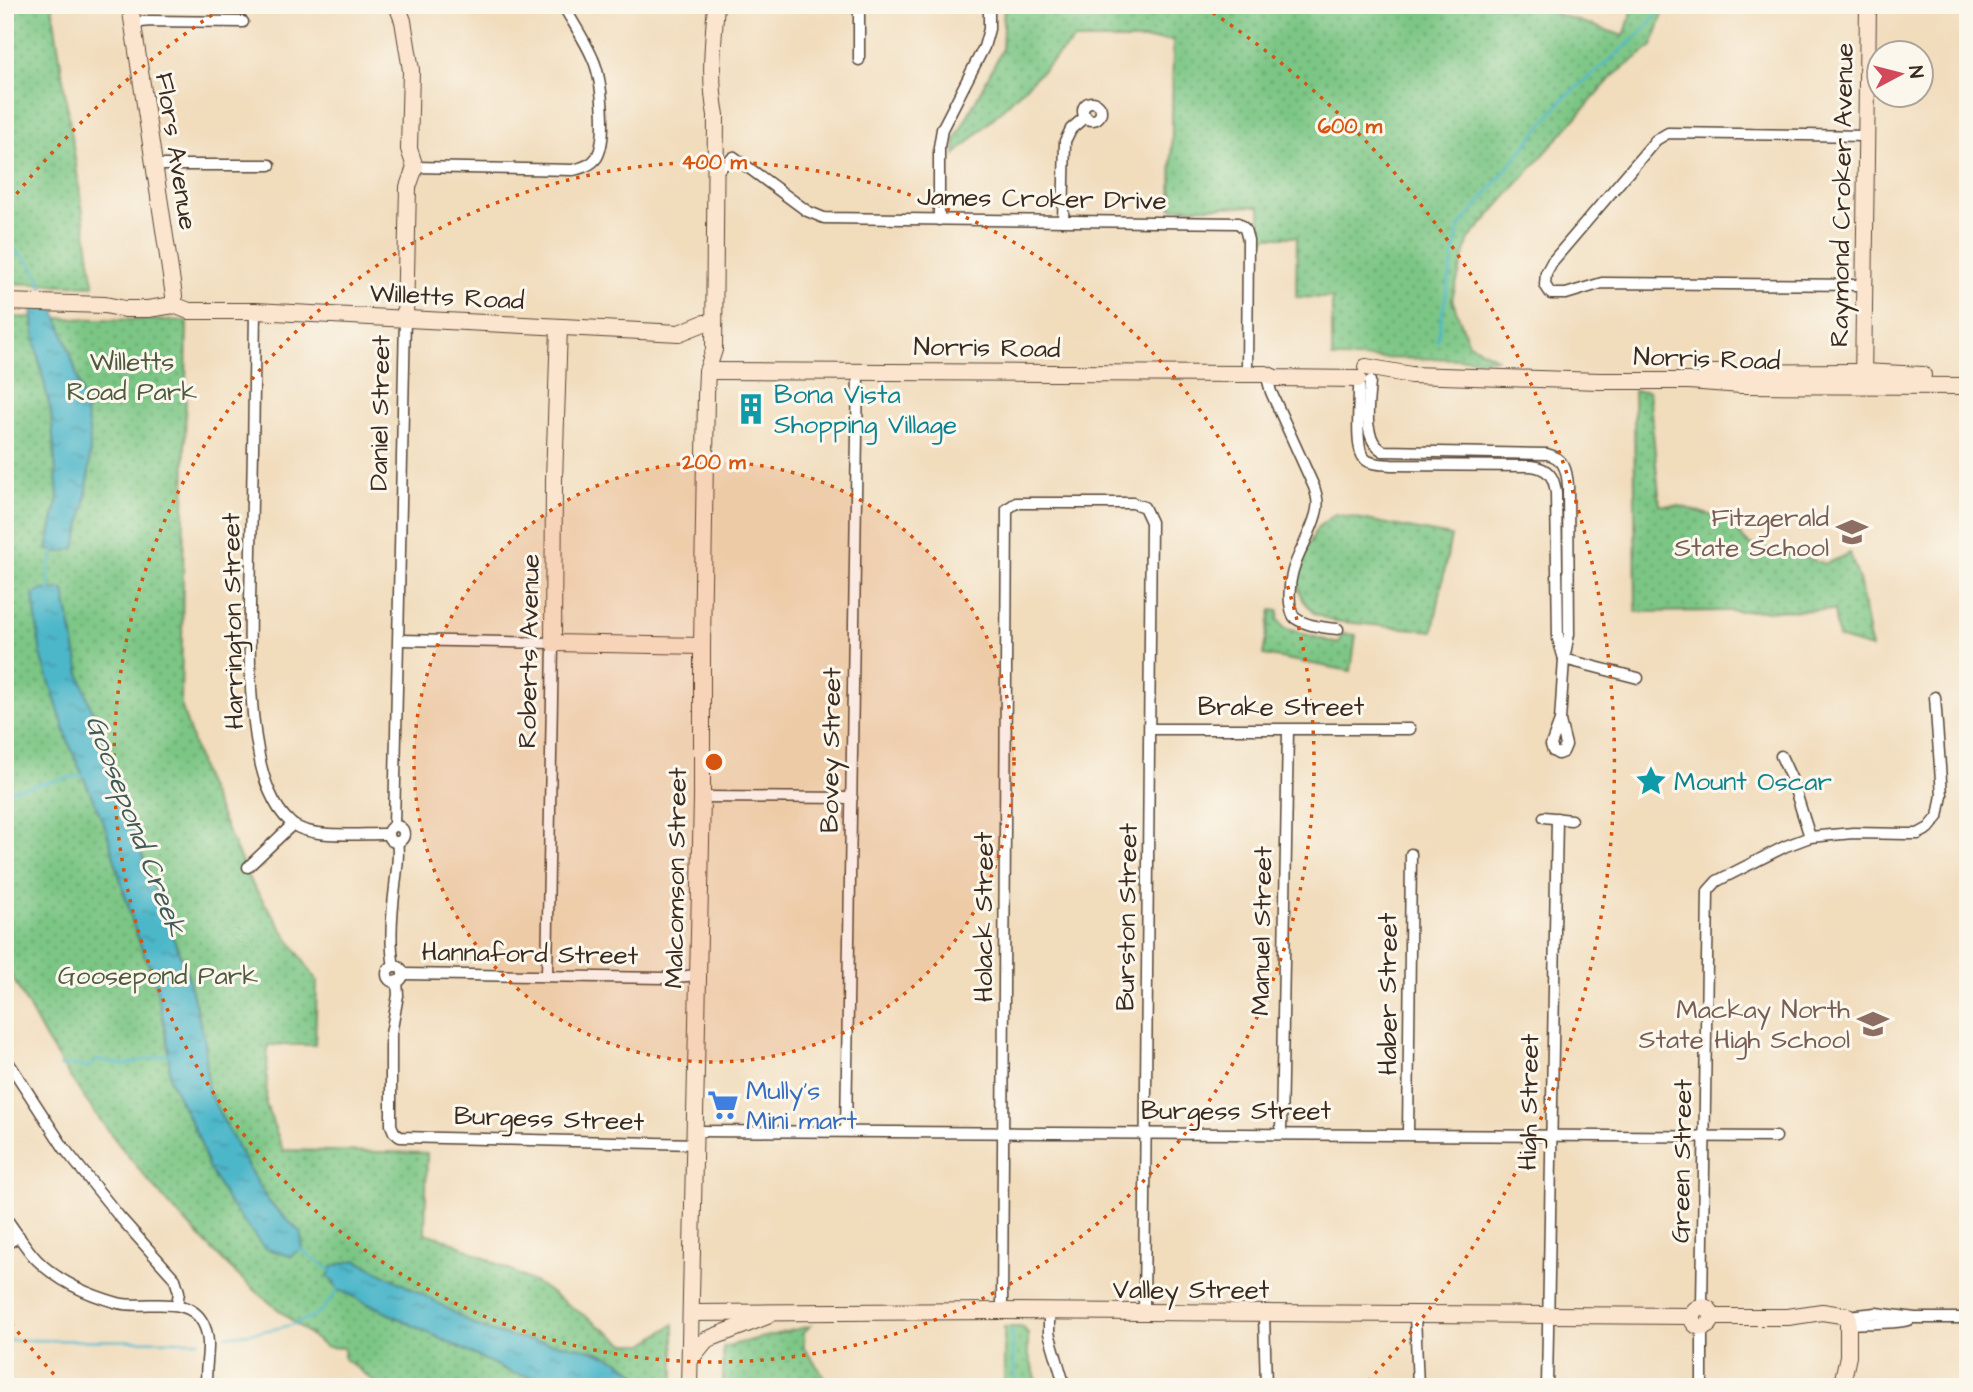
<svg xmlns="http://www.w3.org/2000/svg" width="1973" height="1392" viewBox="0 0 1973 1392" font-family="'Architects Daughter',sans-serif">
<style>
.green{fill:url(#green-dots);stroke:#5b7852;stroke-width:2}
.water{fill:url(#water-ripples);stroke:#447074;stroke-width:2}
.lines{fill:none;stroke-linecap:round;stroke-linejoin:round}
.stream{stroke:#4db7ca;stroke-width:2.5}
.street-casing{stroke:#564536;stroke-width:13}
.secondary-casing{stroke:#564536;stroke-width:18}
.street{stroke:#fff;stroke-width:10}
.secondary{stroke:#fce5cf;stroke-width:16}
.ring{fill:none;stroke:#d7540e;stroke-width:3.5;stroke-dasharray:3.5 7}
.labels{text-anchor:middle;stroke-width:6;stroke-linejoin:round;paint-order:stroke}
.street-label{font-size:26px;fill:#3b2a1e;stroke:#fbf7ec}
.park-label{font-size:26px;fill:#4e593d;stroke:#fbf7ec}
.culture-label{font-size:26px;fill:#0d838f;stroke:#fbf7ec;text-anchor:start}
.education-label{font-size:26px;fill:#785e54;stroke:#fbf7ec;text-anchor:end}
.shop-label{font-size:26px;fill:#366cbe;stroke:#fbf7ec;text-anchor:start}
.water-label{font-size:28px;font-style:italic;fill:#415b5a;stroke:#fbf7ec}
.centre{fill:#d7540e;stroke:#fbf7ec;stroke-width:3.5}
.ring-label{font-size:21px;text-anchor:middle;font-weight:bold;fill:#d7540e;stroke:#fbf7ec;stroke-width:6;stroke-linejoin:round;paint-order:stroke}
</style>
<defs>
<pattern id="green-dots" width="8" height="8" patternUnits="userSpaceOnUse" patternTransform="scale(1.75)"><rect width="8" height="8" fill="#7bc685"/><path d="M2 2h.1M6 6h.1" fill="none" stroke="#66a16c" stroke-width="1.8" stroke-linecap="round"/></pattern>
<pattern id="water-ripples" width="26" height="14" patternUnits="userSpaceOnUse" patternTransform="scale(1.75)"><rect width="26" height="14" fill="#4db7ca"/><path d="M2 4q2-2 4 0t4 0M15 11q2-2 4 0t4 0" fill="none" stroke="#4195a3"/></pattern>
</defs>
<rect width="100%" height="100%" fill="#fbf7ec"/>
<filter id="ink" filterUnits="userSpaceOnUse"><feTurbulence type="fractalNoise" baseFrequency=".0143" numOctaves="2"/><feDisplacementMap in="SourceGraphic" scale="14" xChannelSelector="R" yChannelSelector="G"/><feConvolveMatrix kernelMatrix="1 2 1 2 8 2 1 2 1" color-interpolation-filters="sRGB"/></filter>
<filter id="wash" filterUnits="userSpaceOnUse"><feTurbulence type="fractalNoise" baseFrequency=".00686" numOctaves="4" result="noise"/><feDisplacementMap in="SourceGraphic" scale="28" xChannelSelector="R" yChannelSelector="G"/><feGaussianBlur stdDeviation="1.57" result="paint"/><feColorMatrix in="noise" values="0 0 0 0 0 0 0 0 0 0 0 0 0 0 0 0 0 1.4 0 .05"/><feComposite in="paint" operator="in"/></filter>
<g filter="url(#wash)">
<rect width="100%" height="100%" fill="#f1dcbc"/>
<g class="green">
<polygon points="5,5 52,5 94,286 5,283"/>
<polygon points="1004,5 1530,5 1624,36 1634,5 1666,5 1652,46 1613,76 1469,239 1452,299 1469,344 1498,359 1332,358 1332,298 1296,297 1297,237 1267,237 1260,243 1260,206 1171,208 1173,40 1074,40 955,155 955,140 1002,50"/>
<path d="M5,317l182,4 -6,383 23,74 46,103 67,100 -2,64h-47l-2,59 17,46 144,3 -2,80 23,7 90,44 88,60h18l30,-20v63h-293l-37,-29v-10l-19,-1c-32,-26 -65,-51 -95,-79 -69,-68 -134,-145 -184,-229 -14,-25 -27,-50 -41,-75z"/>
<polygon points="1634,391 1649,391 1660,505 1680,506 1726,520 1749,544 1766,549 1792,553 1826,564 1850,553 1860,584 1871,648 1838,638 1834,610 1636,612"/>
<polygon points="1335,514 1451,536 1433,631 1333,621 1315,614 1303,600 1297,582 1300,563 1317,528"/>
<polygon points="1271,610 1279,611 1278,619 1284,628 1338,644 1342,634 1356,635 1351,671 1263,655"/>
<polygon points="810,1326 804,1332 804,1348 832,1387 723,1387 723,1347"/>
<polygon points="1004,1327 1022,1327 1028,1333 1028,1353 1039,1387 1004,1387"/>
</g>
<g class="water">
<path d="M32,308h22c14,35 35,99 36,137 0,34 -6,71 -15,103l-13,4 -15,-2 11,-53 -7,-84 -16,-71z"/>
<polygon points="41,590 64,590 80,674 106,755 162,911 186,969 205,1042 208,1091 248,1167 269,1202 301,1233 302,1249 290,1256 264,1248 229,1203 208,1167 200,1141 170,1080 168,1045 155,981 136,934 106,829 69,744 41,655 33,595"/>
<path d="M356,1260c27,14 55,28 82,43 12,7 24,15 37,22 62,29 126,4 174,62h-75l-7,-8h-23l-32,-6 -173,-83 -11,-14 5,-10z"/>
</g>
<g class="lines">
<g class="stream">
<path d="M5,244c23,12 35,28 40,53"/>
<polyline points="1437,341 1459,228 1564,98 1639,35 1665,5"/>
<polyline points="50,592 48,572 55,551"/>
<polyline points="5,791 84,775"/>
<polyline points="60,1067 72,1064 86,1068 99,1060 124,1065 171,1054"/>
<polyline points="299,1248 333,1272"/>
<polyline points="1012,1330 1015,1387"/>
<path d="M225,1336c30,-4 65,-6 92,-22 9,-6 16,-17 22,-26"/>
<polyline points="5,1340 199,1341"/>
</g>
</g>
</g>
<g filter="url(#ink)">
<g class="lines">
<defs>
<g id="street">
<polyline points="133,23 150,21 243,22"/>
<polyline points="859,60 859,5"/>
<circle cx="1092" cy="111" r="9"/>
<polyline points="154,165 270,165"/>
<path d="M415,167l158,3c9,-2 19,-5 24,-13 11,-20 5,-78 -4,-98 -8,-19 -20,-36 -30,-54"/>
<polyline points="716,171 734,157 807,211 824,218 1238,223 1245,229 1248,240 1247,374"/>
<polyline points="939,220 939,147 942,129 984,47 989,29 989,5"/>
<polyline points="1063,221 1065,141 1071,129 1086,116"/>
<polyline points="1863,285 1602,283 1566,294 1551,294 1545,285 1546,273 1552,262 1656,140 1668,133 1866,136"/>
<path d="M255,311c-1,80 -2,159 -4,239 -1,68 -5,139 8,206 4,22 14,51 31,66 18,18 73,11 98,12"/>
<path d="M1266,374l5,18 43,95c3,9 5,17 2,27 -9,33 -30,51 -26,89 1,5 1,11 5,15 11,8 30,10 43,11"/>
<path d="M1359,380c1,17 -5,68 5,78 6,7 18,6 27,7l140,1c17,2 23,10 25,27l2,146 6,20"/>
<path d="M1370,381c-1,21 -9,58 13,70l164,3c17,4 20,16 21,32l1,148 -5,25 -4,62 6,24 -3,7 -5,2 -5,-3 -2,-6 9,-24"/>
<polyline points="399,640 553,643 547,976"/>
<polyline points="1564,659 1638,678"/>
<polyline points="1151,729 1410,729"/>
<polyline points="1781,756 1792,780 1810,837"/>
<polyline points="702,797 852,798"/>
<polyline points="1544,817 1571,820"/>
<polyline points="394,826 405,319"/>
<circle cx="396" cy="834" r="8"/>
<polyline points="248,867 292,825"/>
<path d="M394,966c-5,-24 -2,-55 1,-79 1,-15 5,-30 2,-45"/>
<circle cx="395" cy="974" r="8"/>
<polyline points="403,974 664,978 698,975"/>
<polyline points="397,981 398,995 391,1034 391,1125 394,1132 400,1137 696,1144"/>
<polyline points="5,1057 64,1148 118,1215 175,1279 179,1292 177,1305"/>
<polyline points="696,1131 1776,1137"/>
<polyline points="846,1131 858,371"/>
<polyline points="1281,1133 1288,730"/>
<polyline points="1408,1134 1411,854"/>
<path d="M5,1217c11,14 20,31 32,43 22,22 52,35 81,43 26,7 70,-10 85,20 11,21 0,42 4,64"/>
<polyline points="5,1245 19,1236"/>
<polyline points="1702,1306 1708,891 1717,881 1786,846 1810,837 1853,833 1907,834 1918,834 1929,828 1938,817 1942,795 1935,697"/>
<polyline points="1002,1311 1007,509 1016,503 1133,503 1144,507 1151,522 1144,1313"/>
<polyline points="1049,1313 1049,1333 1065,1387"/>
<polyline points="1264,1314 1266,1387"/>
<polyline points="1415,1315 1418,1387"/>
<polyline points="1848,1316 1876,1313 1915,1318 1968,1318"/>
<path d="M1848,1324c21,-2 40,1 61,-4"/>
<polyline points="1547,1387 1557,818"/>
<polyline points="1702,1387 1702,1327"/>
</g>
<g id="secondary">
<polyline points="130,5 174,296 174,305"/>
<polyline points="397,5 403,21 411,70 409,149 415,167 408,187 405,319"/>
<polyline points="5,302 105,305 125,309 148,309 174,305 189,311 255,311 679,333 704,323"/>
<polyline points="559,327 554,480 553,643 702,646"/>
<polyline points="1366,367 1411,375 1600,381 1689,381 1741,385 1968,386"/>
<polyline points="707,371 1247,374 1266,374 1275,378 1358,379"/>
<polyline points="1708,373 1863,372 1923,375"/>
<polyline points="1863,383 1868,5"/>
<circle cx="1702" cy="1317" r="10"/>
<polyline points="691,1313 1002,1311 1692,1316"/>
<polyline points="1713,1317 1788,1317 1822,1312 1848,1316 1848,1356 1843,1379"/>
<polyline points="690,1360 706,1340 767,1316"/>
<path d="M689,1387l13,-590v-151l4,-251 1,-24 7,-21 2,-235c-7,-36 -3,-73 0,-110"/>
</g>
</defs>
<use href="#street" class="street-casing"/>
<use href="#secondary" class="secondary-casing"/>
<use href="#street" class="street"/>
<use href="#secondary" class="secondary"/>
</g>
</g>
<circle cx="714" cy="762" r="300" fill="#d7540e" fill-opacity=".12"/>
<g class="ring">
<circle cx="714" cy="762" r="300"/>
<circle cx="714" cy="762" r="600"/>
<path d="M61 1382A900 900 0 0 1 10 1322M10 202A900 900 0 0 1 224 7M1204 7A900 900 0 0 1 1367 1382"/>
</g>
<defs>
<symbol id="building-bare" viewBox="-9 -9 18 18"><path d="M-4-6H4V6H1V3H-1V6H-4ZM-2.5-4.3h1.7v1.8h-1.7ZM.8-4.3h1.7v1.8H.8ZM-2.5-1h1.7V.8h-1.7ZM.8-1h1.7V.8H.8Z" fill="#0f9aa8" stroke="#fbf7ec" stroke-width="2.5" paint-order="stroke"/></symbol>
<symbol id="school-bare" viewBox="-9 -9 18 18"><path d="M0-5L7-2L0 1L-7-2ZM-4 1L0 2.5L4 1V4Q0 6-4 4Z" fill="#8d6e63" stroke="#fbf7ec" stroke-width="2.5" paint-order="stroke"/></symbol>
<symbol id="sight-bare" viewBox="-9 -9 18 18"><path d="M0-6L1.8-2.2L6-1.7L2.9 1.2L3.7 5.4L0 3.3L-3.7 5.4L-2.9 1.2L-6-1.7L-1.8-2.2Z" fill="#0f9aa8" stroke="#fbf7ec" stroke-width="2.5" paint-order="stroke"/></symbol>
<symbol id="supermarket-bare" viewBox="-9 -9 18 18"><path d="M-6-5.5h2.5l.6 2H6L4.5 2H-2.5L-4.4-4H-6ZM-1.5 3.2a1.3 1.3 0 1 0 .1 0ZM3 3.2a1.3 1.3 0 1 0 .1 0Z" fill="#3f7fe0" stroke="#fbf7ec" stroke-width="2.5" paint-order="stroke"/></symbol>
</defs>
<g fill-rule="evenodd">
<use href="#building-bare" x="729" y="387" width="44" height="44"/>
<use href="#school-bare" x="1830" y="510" width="44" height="44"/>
<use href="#sight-bare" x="1629" y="759" width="44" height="44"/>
<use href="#school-bare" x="1851" y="1002" width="44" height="44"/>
<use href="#supermarket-bare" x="701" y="1083" width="44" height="44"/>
</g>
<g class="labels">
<g class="street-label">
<text transform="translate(177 151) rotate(81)" y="9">Flors Avenue</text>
<text transform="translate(1841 195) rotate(-89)" y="9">Raymond Croker Avenue</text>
<text transform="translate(1042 198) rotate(1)" y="9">James Croker Drive</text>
<text transform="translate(447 296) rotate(3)" y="9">Willetts Road</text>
<text transform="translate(987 347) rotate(1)" y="9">Norris Road</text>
<text transform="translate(1707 358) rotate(2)" y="9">Norris Road</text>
<text transform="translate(379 413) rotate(-89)" y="9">Daniel Street</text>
<text transform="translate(232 621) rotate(-91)" y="9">Harrington Street</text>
<text transform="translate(528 651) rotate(-89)" y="9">Roberts Avenue</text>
<text x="1281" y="715">Brake Street</text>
<text transform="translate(830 750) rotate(-89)" y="9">Bovey Street</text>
<text transform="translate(675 878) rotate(-89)" y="9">Malcomson Street</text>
<text transform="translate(983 917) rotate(-90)" y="9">Holack Street</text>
<text transform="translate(1126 917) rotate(-89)" y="9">Burston Street</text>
<text transform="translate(1261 931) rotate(-89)" y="9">Manuel Street</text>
<text transform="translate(530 953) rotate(1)" y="9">Hannaford Street</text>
<text transform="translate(1387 994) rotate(-90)" y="9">Haber Street</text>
<text transform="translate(1528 1102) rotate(-89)" y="9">High Street</text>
<text x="1236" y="1119">Burgess Street</text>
<text transform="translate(549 1118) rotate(2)" y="9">Burgess Street</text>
<text transform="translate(1681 1161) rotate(-89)" y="9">Green Street</text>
<text x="1191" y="1298">Valley Street</text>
</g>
<g class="park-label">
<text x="132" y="370">Willetts<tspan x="132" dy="30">Road Park</tspan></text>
<text x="158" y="984">Goosepond Park</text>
</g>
<g class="culture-label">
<text x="774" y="403">Bona Vista<tspan x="774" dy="30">Shopping Village</tspan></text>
<text x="1674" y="790">Mount Oscar</text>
</g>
<g class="education-label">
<text x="1829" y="526">Fitzgerald<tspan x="1829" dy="30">State School</tspan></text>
<text x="1850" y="1018">Mackay North<tspan x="1850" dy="30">State High School</tspan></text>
</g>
<g class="shop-label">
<text x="746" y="1099">Mully's<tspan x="746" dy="30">Mini mart</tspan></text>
</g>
<g class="water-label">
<text transform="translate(137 825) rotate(69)" y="10">Goosepond Creek</text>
</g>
</g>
<circle cx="714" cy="762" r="10" class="centre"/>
<g class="ring-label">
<text x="1350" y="133">600 m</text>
<text x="714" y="169">400 m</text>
<text x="714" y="469">200 m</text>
</g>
<rect width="1973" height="1392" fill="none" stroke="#fbf7ec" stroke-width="28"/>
<g transform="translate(1900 74) rotate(83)"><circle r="33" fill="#fbf7ec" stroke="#aea59a" stroke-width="2"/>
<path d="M0-5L12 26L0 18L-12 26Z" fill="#d1495b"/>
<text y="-10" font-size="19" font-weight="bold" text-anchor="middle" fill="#3b2a1e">N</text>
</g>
</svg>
